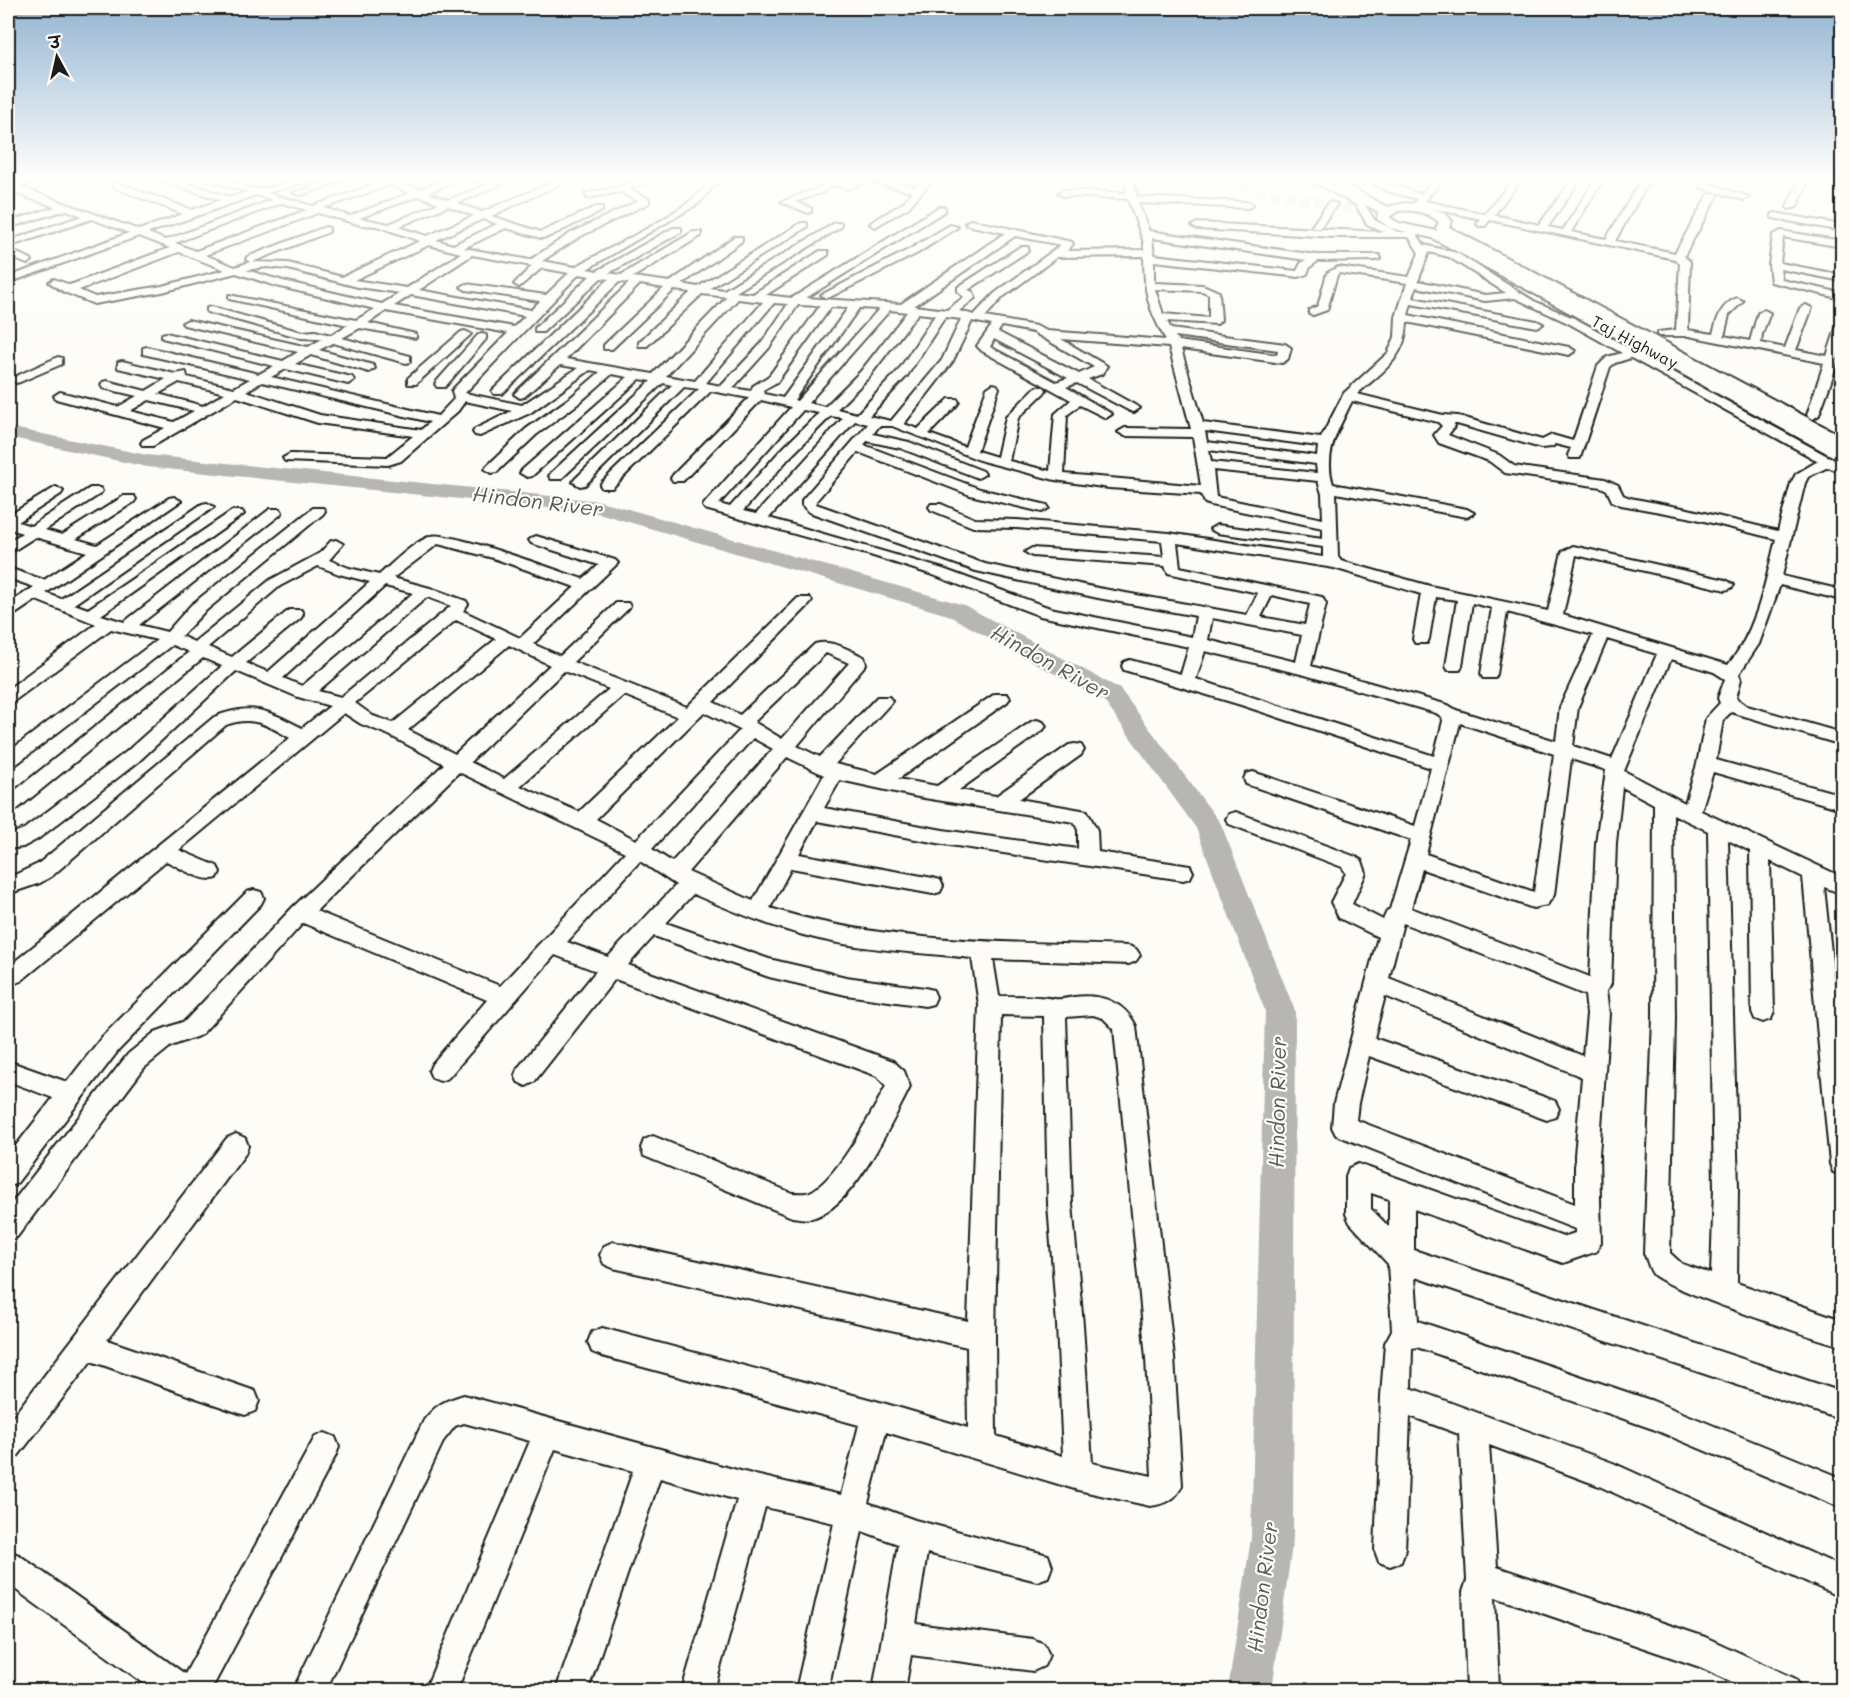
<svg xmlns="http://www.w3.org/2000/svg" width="1850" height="1698" viewBox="0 0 1850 1698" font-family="Mali,'Playpen Sans Deva',sans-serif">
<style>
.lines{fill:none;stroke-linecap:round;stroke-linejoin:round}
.river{fill:#b7b6b2;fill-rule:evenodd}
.minor-tunnel{stroke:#dbdad6;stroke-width:10;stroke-dasharray:10 5;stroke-linecap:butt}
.minor-casing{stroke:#1c1c1c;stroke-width:4}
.major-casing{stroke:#1c1c1c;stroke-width:4}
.minor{fill:#fdfcf7;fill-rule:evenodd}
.major{fill:#fdfcf7;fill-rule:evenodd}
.labels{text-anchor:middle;stroke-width:4.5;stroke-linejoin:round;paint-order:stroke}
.far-street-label{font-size:16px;fill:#1c1c1c;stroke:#fdfcf7}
.water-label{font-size:21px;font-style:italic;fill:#5a5a58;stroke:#fdfcf7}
</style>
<rect width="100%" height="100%" fill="#fdfcf7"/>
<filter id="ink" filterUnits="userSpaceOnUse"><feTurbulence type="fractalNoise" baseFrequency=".0167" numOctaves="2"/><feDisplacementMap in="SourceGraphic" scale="12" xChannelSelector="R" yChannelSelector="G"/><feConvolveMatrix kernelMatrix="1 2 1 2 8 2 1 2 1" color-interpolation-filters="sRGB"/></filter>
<g filter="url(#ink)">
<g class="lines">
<polygon class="river" points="8,427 147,455 600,501 964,605 1120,689 1221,824 1295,1011 1293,1538 1272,1690 1228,1690 1251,1538 1265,1011 1196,828 1104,701 948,615 598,513 147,467 8,437"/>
<polyline class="minor-tunnel" points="1181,177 1332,204 1367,214"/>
<defs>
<g id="minor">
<path d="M36,177h13l-29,10 119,43 44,-16 -71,-27v-4h6l74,27 29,-10 -64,-21 -1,-2h12l62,20 18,-5 -50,-15c22,-2 44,13 62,12 19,-2 36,-12 56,-12l-1,2 -48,14 46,13 69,-24 -10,-5 25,2 1,3 21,7 35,-12h11l-37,16 20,7 40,-16 -19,-5 -1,-2h14l18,4v4l-43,18 25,9 83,-35h11l-85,39 50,16 55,-25h6v4l-54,26 -7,1 -35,-10 -42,20 66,12 41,-27 67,-32 -18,-9 -31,6 -3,-1v-4l33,-6 29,-10h12l-31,12 20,10v4l-70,34 -37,24 33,6c38,-21 80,-40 115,-66 14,-10 18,-24 37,-24l-13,9 -16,18 -111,65 10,2 76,-43h8v4l-72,41 12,2 72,-43h8v4l-68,41 37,5 64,-45h8v4l-60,43 16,3 103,-64h6v4l-97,61 14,2 111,-67h6v4l-105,65 17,2 67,-43h8v4l-62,40 26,3 147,-91h6v4l-139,87 95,6 104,-71 -38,-8 -2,-2 5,-3 102,22 1,2 -6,7 77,-1v-7l-16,-44 -65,-3 -5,-3 5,-3 64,3 -3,-16h9l4,20 111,5 5,3 -5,3 -110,-5 11,28 167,24h64v4l-4,1 -58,1 -8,6 -3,7 -8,3 -145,-16v22l49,2 16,7 2,28 -4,4 -50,-3 4,8 114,15 6,4 -3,11 -6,4 -101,-14 22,74 118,15 23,-45 44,-40 7,-16 1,-20 11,-34 -68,-10 -2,2 -10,35 -14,5 -4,-1v-4l9,-4 9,-33 11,-6 71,10 10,-24 -10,-16h-75l-137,-8 -5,-3 5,-3 187,9 -17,-8 -11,-19 -52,-28h11l48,24 11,19 24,12h7v-4h8l11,17 33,8 77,48 42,18 266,145v9l-14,-6 -20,10 -3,6 -23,93 60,14v10l-62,-15 -21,59 -20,30 2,5 -5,19 11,8 95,27v12l-111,-33 -8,8 -7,40 126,35v14l-129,-37 -12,39 141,66v17l-18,-7 18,168v121l-9,-4 -3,-8 -27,-287 -33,-16 4,151 -3,7 -8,3 -8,-3 -3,-7 -2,-161 -22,-11 10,348 -1,95 105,37v26c-26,-7 -178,-58 -189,-72 -4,-5 -6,-15 -9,-21l9,-235 1,-214 -32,-17 -6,56 -5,141 -5,7 3,23 -10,141 2,87 -4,9 -34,12 -149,-54v41l428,142v28l-427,-143 3,44 235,80 189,77v30l-189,-79 -236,-82 -5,1 -1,40 202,75 229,104v31l-245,-113 -108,-40 8,122 208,70 91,42 5,11h-51l-50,-23 -205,-70 4,93h-32l-4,-98 4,-12 -8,-146 -49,-18 -5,135 -4,11 -11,4 -11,-4 -4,-11 6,-155 4,-53 7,-13 -4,-66 -38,-41 -4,-9v-38l3,-8 9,-4 205,73 12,-4v-4l-239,-94 -4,-8 2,-24 44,-166 -39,-19 -8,-16 15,-29 -4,-6 -113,-43 -3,-5 3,-5 7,-2 120,45 6,4 4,12 -14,31 31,16 4,-9 3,-2 21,-69 -165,-56 -2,-5 2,-5 7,-2 162,54 16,-58 -190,-63 -117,-35 -2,-4 2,-4 6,-2 51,14 8,-27 -149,-31 -107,-41 -63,-20 -165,-46 -2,-3 2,-3 86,-96 -30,-7 -78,81h-10l-2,-3 2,-3 76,-77 -38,-7 -99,97h-10l-2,-3 2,-3 97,-93 -15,-2 -99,98 -5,1 -7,-4 2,-3 97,-94 -9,-2 -102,96h-10l-2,-3 2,-3 100,-92 -11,-2 -108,97 -5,1 -7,-4 2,-3 106,-93 -16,-3 -33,29 -43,32 -39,37 -5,1 -7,-4 2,-3 39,-37 45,-32 29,-25 -10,-2 -60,43 -50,23 -5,-1 -2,-3 2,-3 37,-18 -47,-10 -7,10 -57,50 -13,4 -103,-4 -2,-3 7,-4 97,3 26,-21 -95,-13 -81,-26 -84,49h-10l-2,-3 2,-3 22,-12 -109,-29 -2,-3 6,-4 58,15 19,-11 -34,-8 -2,-3 2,-3 4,-1 39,10 20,-12 -48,-11v-6l4,-1 53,13 11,-2 1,5 47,11 16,-9 -107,-25v-6l4,-1 112,27 15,-8 -112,-28v-4l4,-1 117,28 15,-9 -114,-27 -2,-2 6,-3 120,27 14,-8 -20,-1 -95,-26v-4l4,-1 91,25 13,-1 16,4 17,-10 -119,-26v-4l127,25 19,-11 -99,-23 -40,-13 -74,19 -68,12 -30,-12 -15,-10 5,-3 16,6 100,-37 -31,-12 -131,47v-6l121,-44 -37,-14 -84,28v-6l74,-25 -16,-6 -58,18v-6l48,-15 -48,-16v-8zM390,185l20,8 -60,23 -26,-8zM256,195l16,5 -106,40 -18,-7zM419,196l20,7 -50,21 -30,-6zM282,203l25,7 -111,41 -21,-8zM448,206l26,10 -47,20 -29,-9zM318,213l43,12 16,1 43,15 -78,36 -54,-14 -36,-1 77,-30v-4l-4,-1 -78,30 -1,2 4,3 -15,5 -30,-12zM483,219l14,5 -44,21 -17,-5zM1015,236l46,9 -66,48 -21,22 -15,-4 16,-13 -2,-6 -5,-2 60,-39v-4h-8l-62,40v5l6,5 -17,13 -33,-4zM1152,238l154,22 -5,3 -4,8 -143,-16zM429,245l32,8 -54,35 -53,-8zM179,252l46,18 -63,16 -67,11 -16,-7zM1429,252l20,5 57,36 -21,2 -67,-14zM472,255l60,11 -18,18 5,3 23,-19 27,5 -23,22 -80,-11 -5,3 5,3 74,11 -9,9 -112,-20zM1144,256c0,37 4,52 22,84l-119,-9 -11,-5 -51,-9 18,-20 54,-40zM267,267l21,2 70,18 42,6 -18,11 -99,-23 -37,-11zM579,274l11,2 -55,52v4h8l58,-54 8,1 -117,112 2,3h8l117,-112 10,1 -115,111 6,4 4,-1 36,-32 18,3 -56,37 -57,-12zM640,284l24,4 -60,57v4h8l62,-59 17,2 -52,50v4h8l55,-52 25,3 -74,77 -87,-15zM1416,287l69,14 30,-3 53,25 54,30 -15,4 -9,9 -25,75 -21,-6 -10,5 -84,-24 -15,-1 -86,-21c25,-22 49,-36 50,-72l162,33 6,-4 -6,-4 -161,-32 3,-11 126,23 6,-3 -6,-3 -124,-23zM1155,289l47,2 7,3v24l-46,-4zM411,295l114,21 -11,11 -120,-21zM738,299l25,3 -68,79 -29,-5zM774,303l14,1 -27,40 -40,42 -15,-3zM798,305l22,1 -51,70 -16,10 -2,5 -18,-3 36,-40zM831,307l17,1 -65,90 -19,-4 -1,-4 14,-8zM859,308l20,1 -82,92 -3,-1zM890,310l17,2 -46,59 -36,36 -17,-4zM386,311l122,22 -54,55 -2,3 2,8 -16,17 -167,-39 15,-8 62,15 6,-4 -2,-3 -57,-13 16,-9 58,17 6,-4 -2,-3 -54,-15 14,-7 73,20 4,-1v-6l-68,-18 18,-10 56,10v-4l-48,-11zM918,313l17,2 -37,56 -41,43 -20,-5 32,-32zM945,317l16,2 -19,41 -51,61 -22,-5 38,-40zM972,321l20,4 -15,21 5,5 89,49 -16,14 -5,57 -41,-10 9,-43 26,-25 2,-3 -2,-3h-8l-30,30 -9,40 -20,-6 22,-63 -2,-3 -4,-1 -6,4 -22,59 -36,-13 28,-29 2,-3 -2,-3h-8l-31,30 -14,-5 49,-63zM1002,326l31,6 61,35 -15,7 -81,-42zM1175,336l103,14 -1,5 -99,-14zM994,339l74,39 -12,4 -66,-35zM1061,339l108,8 22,82 -66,-1 -7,4 7,4 68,1 8,49 -137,-12 3,-59 13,-10 26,13 6,-4 -46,-27 11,-4 53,28 4,1 6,-4 -52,-29 14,-5 5,-8zM1631,358l187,103 -22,13 -5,9 -13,48 -90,-22 -58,-11 -7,-3 -5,-10 -13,-6 -91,-13 -15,-11 -51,-20 7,-9 -1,-2h3l84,24 11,-1 3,-3 16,4 -3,7 2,3h10l30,-91 5,-4zM179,382l46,11 -22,13 -45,-12zM262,382l168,40 -9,8 -101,-15 -74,-24zM149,400l45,11 -20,11 -44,-11zM1352,401l86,21 4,4 -8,9 5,8 50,18 16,12 96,14 6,3 5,11 9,4 67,12 88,22c-11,44 -19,91 -48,126l-165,-50 13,-60 150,35 5,-2 3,-3 -8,-5 -153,-34 -11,6 -14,59 -118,-25 -89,-25 -3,-4 -2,-64 131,24 7,-4 -7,-4 -134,-25c-10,-31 6,-56 19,-83zM803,410l16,3 -40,39 -49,55 -11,-3zM831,416l12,2 -87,96 -13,-3 46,-53zM855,421l13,3 -66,76v5l7,7 167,59 122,27 98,18 -4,21 -142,-29 -107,-39 -174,-51zM879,426h13l90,35 73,19 54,8 92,6 4,9 6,2 112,23v11l-106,-14 -7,4 7,4 106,14v10l-154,-24 -152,-13 -42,-1 -34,-15h-10l-2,3 2,3 42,17 44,1 145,13 2,16 -132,-9 -7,4 7,4 133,10 3,7 90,20 -11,22 -149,-27 -113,-24 -169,-60v-3l42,-49 112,43 72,17 7,-4 -2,-3 -67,-16 -116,-44 3,-4 33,7 78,30 7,-4 -2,-3 -74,-29 -36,-8zM1205,431l113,15 -1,10 -110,-14zM1209,450l107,14 1,9 -106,-11zM1213,470l105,11 4,13 1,25 -107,-22zM1177,543l157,25 87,26 -8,45 2,4h12l2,-4 7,-42 21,3 -11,66 2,4h12l2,-4 10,-63 20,5 -11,66 2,4h12l2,-4 10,-62 86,23 -33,72 -4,34 -100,-31 -8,-5 -137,-39 15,-62 -4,-7 -142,-30zM1272,595l38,9 -5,21 -44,-8zM1212,618l90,17 -6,27 -88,-22zM1607,639l50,15 -45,105 -39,-13 5,-39zM1205,651l100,24 131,38 6,4 1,4 -9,35 -238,-77zM1671,659l43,13 11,7 -7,19 2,5 -14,15 -9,46 -12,39 -61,-32zM1460,723l94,31 -20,138 -108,-38zM1571,759l35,11 -10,73 -6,134 -179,-69 11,-39 111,39 14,-3 7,-10zM1673,814l35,17 6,357 -3,86 -29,-10 -12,-11 5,-235zM1403,923l182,72 2,19 -4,42 -194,-78zM1385,996l197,81 -7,78v49l-219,-84 2,-17 11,-47 178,64 8,-3 4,-8 -4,-8 -8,-3 -173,-60zM1371,1193l18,6v28l-18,-18z"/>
<polygon points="340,177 353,177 301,195 293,193"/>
<path d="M835,177h10l-4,4c10,3 17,-5 28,-4 15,0 32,6 47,10l9,-10h10l-26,30 -34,20 -5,-3 2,-2 31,-19 9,-11 -45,-11 -19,8 -14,-4 -11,7 -28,10 16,6v4l-3,1 -27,-11 36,-14z"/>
<path d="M1362,177c14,-1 43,13 59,17l15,-17h9l-20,24 60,13 30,-37h8l-29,38 45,10 35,-48h8l-34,50 15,3 34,-53h8l-34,55 35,7 37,-62h8l-36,64 60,12 33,-58 8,-2 2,2 -34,61 6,6 -2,68 25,4c4,-15 8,-30 24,-36l6,3 -14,14 -5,21 26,5 8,-28 6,-3 6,3 -8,21 -1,9 24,5 15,-40 6,-3 6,3 -16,42 31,6 9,-28 6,-3c0,32 -12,59 -23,90l-6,4 -6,-4 17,-52 -135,-27h-31v-4l18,-2 4,-67 -5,-4 -185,-39 -5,6h-6l-2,-2 4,-5 -60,-13 -8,2 -2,-2 6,-7 -33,-9z"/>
<polygon points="1708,177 1718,177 1709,184 1749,197 1744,200 1702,188 1699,184"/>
<polygon points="1800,177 1810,177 1797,207 1789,209 1787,207"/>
<polygon points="1329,202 1337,204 1320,228 1314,228 1312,226"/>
<polygon points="1775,213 1842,225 1842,231 1772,218 1772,214"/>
<polygon points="950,225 958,227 918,253 830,297 826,298 821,295 910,249"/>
<polygon points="1781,231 1842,241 1842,247 1783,237 1780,263 1842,275 1842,281 1780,269 1782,280 1842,293 1842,299 1771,282 1769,265 1773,235"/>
<polygon points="8,249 31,259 32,261 27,264 8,256"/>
<polygon points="465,331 471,334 469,336 416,384 408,384 408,378 461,332"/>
<polygon points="482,334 486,335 486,339 445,387 437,387 435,384 437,381 478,335"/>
<polygon points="58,357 62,358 62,364 20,382 16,383 10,379"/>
<path d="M56,487l7,4 -2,3 -43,28 13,4 59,-38h10l2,3 -2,3 -55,36 17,5 62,-39h10l2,3 -2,3 -58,37 21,6 72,-47 5,-1 7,4 -135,92 15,6 141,-95 5,-1 7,4 -140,97 14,5 144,-98h10l2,3 -143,101 23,7 146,-113h10l2,3 -2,3 -141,110 28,7 24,-27 122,-97h10l2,3 -2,3 -120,99 -22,23 13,6 76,-62 50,-27 11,-12 5,-1 7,4 -14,16 20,8 30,7c15,-13 33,-32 52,-39 16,-6 130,36 152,43l16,-14 -68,-22 -2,-3 7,-4 79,24 3,3 -85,81 27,12 56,-53h12l2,3 -2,3 -55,53 114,45 111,-109h12l2,3 -2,3 -97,98 27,13 75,-71c18,-5 33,6 49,13l2,7 -69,82 23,11 57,-60h12l3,4 -3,4 -54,59 42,10 118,-80h12l3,4 -3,4 -109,77 39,7 94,-64 6,-2 6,2 3,4 -3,4 -84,60 37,6 73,-51 6,-1 6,1 3,5 -3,5 -62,44 68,12 10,19 1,22 92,14 3,6 -3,6 -7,2 -240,-36 -126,-23 -18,33 134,24 7,2 3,6 -3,6 -7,2 -142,-26 -21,40c111,36 243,34 359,38l7,3 4,6 -4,6 -7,3 -136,-5 6,37c19,0 38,0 56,3 6,1 13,-1 19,-2 26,-3 50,4 62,29l38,332 8,127c-6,15 -16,19 -32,21l-72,-16 -192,-58 -18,71 47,17 133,35 4,11 -4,11 -11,4 -110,-28 -11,71 117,15 11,5 5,11 -5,11 -11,5 -122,-16 -6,35h-32l25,-146 -36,-13 -34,159h-32l38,-167 -69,-16 -51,183h-32l55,-190 -77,-22 -72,212h-32l77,-219 -78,-22 -98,241h-32l105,-249 -66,-18 -9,3 -11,14 -118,250h-33l131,-270c13,-16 20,-19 40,-25l291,80 86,20 18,-70 -257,-69 -10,-4 -4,-10 4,-10 10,-4 274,73 92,27 -1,-81 -354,-79 -9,-4 -4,-9 4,-9 9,-4 355,79 11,-316 -7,-47c-45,-5 -90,-7 -134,-15 -51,-9 -98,-29 -145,-49l-27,29 103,36 77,18 79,11 8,2 3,7 -3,7 -8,2 -79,-11 -77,-18 -115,-41 -26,29 265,96 11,10 6,16 -4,8c-18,35 -52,109 -91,122 -7,3 -15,1 -23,0l-148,-61 -3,-8 3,-8 9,-4 139,57c6,0 13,1 18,-1 27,-12 62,-80 76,-106l-9,-10 -262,-97 -81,103 -8,4 -8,-4 -3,-7 3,-7 78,-97 -41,-16 -107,123 -8,3 -8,-3 -3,-7 3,-7 55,-64 -184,-77 -102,112 -30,11 -27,22 -127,169 -9,3v-32l120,-154 27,-22 30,-11 108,-114 151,-143 -55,-29 -28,-11 -17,-11 -165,137 38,16 3,6 -3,6c-15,5 -37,-11 -51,-17l-145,120 -8,3 -5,-2v-15l282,-229c-22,-13 -38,-23 -64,-13l-174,151 -12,7 -32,11v-16l30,-14 176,-147c37,-15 54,-7 88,11l28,-22 -32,-9 -62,-26 -98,91 -100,77 -15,8 -15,2v-14l16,-6 102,-77 96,-86 -19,-8 -188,153 -7,2v-17l181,-144 -17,-7 -158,121 -6,1v-15l149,-112 -46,-11 -97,72 -6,2v-14l88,-65 -60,-24 -22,15 -6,1v-12l26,-17 -26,-9v-10l36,12 43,-28 -52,-15 -22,14 -5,1v-10l14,-9 -14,-5v-12zM438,544l55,14 82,29 -55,51 -57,-27 5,-7 -2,-3 -36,-13 -37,-10zM318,566l21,8 31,8 -102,90 -22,-9 55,-45 2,-4 -2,-4h-12l-57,47 -24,-10 72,-61zM385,586l28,7 -111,93 -19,-8zM427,597l24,9 -110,91 -23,-6zM456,620l40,19 -103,84 -20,-7 -18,-13zM509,645l41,20 -95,89 -47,-24zM826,653l23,10 -67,76 -28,-17zM564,671l45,18 -105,90 -34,-17zM624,695l54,22 -99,95 -59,-26zM704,712l36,18 -104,110 -40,-21zM753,738l20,11 -101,113 -20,-13zM787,757l37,18 -71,126 -65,-29zM459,772l166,80 -125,134 -184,-75zM840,780l78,17 156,25 4,8v19l-135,-19 -119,-22zM640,861l36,24 -68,72 -41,-15zM1001,1015l43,1 4,188 9,121 6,131 -67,-20 -1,-99zM1093,1015l10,3 11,11 32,329 6,118 -60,-13 -9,-138 -11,-121 -6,-187z"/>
<polygon points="254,890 261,892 264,898 261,904 118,1051 17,1183 8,1187 8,1156 53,1098 8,1081 8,1061 67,1082 102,1037 247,892"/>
<polygon points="236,1134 245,1138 248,1146 245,1154 107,1340 255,1391 259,1401 255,1411 245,1415 91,1361 18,1456 8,1460 8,1423 227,1138"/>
<polygon points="325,1433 335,1437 339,1447 335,1457 211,1690 153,1690 8,1584 8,1551 19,1555 185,1674 315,1437"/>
</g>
<path id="major" d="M1319,177h14l54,30 18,-4 19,2 21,8 7,8 -3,6 393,209v23l-6,-1 -404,-220 -42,-10 -13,-9 1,-7zM1398,211c15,-2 29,1 41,11l-3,6 1,3 -38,-8 -10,-6z"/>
</defs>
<use href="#minor" class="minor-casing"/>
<use href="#major" class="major-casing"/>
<use href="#minor" class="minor"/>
<use href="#major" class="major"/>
</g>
</g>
<linearGradient id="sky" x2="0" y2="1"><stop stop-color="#94b5d2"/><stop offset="0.43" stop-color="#fefefb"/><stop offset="1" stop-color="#fefefb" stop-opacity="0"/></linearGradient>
<rect width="1850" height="414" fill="url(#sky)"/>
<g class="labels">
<g class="far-street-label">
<text transform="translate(1635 342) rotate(28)" y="6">Taj Highway</text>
</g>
<g class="water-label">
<text transform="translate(538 502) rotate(7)" y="7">Hindon River</text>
<text transform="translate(1050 663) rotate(29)" y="7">Hindon River</text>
<text transform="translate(1278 1102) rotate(-89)" y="7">Hindon River</text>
<text transform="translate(1263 1587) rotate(-83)" y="7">Hindon River</text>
</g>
</g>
<rect width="1850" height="1698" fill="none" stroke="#fdfcf7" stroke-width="30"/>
<rect x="15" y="15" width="1820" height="1668" fill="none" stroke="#1c1c1c" stroke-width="2" filter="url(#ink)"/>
<g transform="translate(57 57) rotate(352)" stroke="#fdfcf7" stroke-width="4.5" paint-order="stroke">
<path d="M0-4.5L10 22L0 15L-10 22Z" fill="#1c1c1c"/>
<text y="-9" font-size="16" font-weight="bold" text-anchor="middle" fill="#1c1c1c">उ</text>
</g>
</svg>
